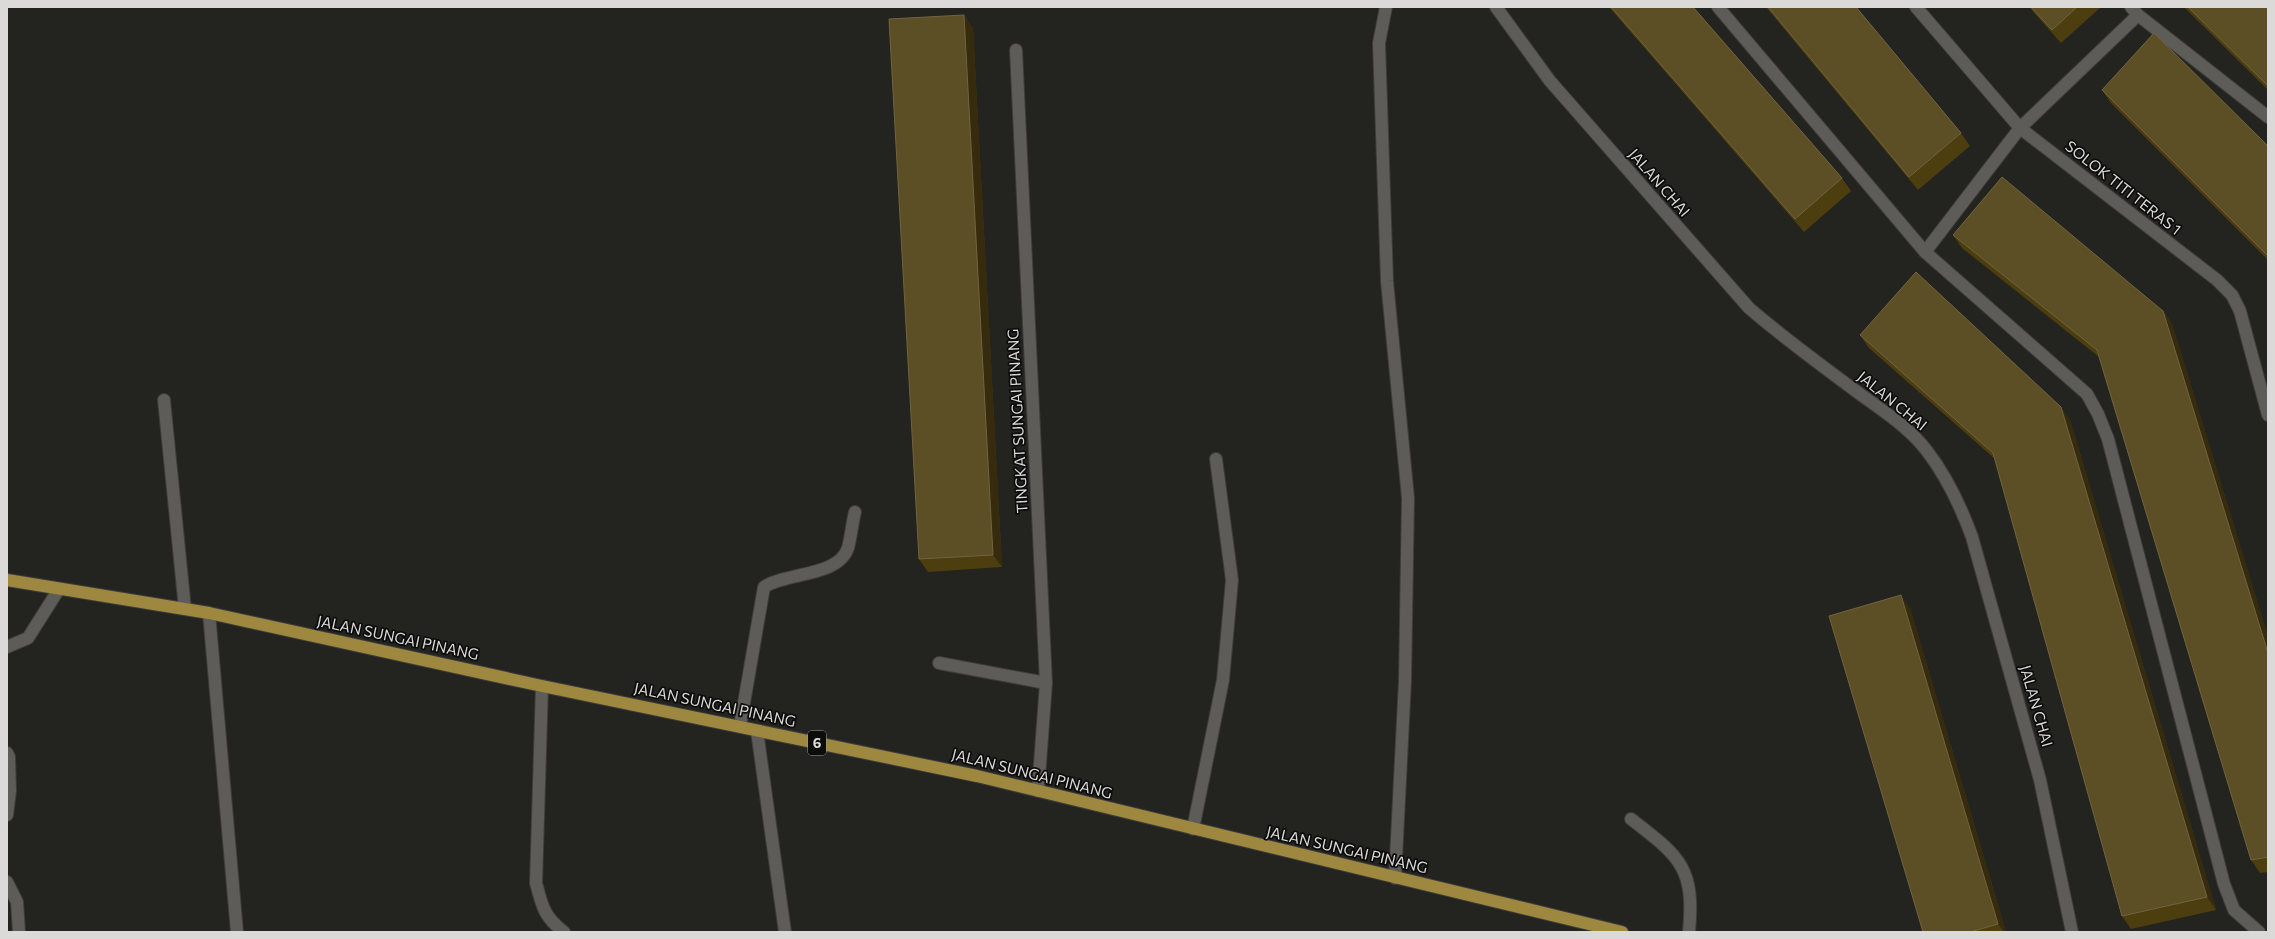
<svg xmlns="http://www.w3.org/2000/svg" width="2275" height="939" viewBox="0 0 2275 939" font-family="Commissioner,sans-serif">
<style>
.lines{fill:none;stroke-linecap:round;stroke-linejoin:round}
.lane-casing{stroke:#3e3d3b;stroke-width:14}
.street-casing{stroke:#3e3d3b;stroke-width:14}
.primary-casing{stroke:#3e3d3b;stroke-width:14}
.lane{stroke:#5d5c59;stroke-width:12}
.street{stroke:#5d5c59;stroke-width:12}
.primary{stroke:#9e873f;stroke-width:12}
.wall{fill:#4d3e0f}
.shaded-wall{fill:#362c0d}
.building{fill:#5c4f25;stroke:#706441}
.labels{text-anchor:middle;stroke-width:3.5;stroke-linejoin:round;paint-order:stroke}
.shield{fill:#0c0c0b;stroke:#9d9c9a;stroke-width:1}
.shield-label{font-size:14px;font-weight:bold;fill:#dbdad8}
.street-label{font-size:15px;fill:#dbdad8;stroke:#0c0c0b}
</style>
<rect width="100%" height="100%" fill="#232320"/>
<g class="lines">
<defs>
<g id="lane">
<polyline points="1718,7 1925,252 2087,394 2098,414 2108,439 2224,884 2234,910 2259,932"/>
<polyline points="2131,7 2138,15 2268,117"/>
<polyline points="1925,252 2020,128 2138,15"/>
<polyline points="164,400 185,609"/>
<polyline points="7,647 28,638 59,589"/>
<polyline points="7,753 9,757 10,791 7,815"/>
<polyline points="7,882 17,902 19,932"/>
</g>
<g id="street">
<polyline points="1386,7 1379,43 1387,281 1408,498 1405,681 1395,878"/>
<path d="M1496,7l54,74 199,227c36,31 73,58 111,86 23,17 50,34 67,57 20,26 34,56 45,86l68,243 32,152"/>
<polyline points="1916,7 2020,128 2217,280 2232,295 2240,311 2268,415"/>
<polyline points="1016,50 1046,683 1038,791"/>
<polyline points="209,613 237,932"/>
<polyline points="939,663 1046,683"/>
<path d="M542,686l-6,197c6,23 8,34 28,49"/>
<path d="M740,726l24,-139c23,-15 74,-10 84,-39 3,-11 4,-24 7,-36"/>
<polyline points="757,731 785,932"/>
<path d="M1631,819c49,38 64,48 58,113"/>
<polyline points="1193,829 1223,680 1232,580 1216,459"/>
</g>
<polyline id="primary" points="7,580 209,613 542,686 977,776 1622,932"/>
</defs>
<use href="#lane" class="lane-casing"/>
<use href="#street" class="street-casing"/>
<use href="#primary" class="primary-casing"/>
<use href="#lane" class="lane"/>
<use href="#street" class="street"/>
<use href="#primary" class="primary"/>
</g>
<g class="wall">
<polygon points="1609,7 1693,7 1842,178 1851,191 1804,232"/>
<polygon points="1766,7 1856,7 1961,133 1970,146 1918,190"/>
<polygon points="2029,7 2101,7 2061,43"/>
<polygon points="2184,7 2268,7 2268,90"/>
<polygon points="973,28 1002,567 928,572 919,559"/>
<polygon points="2102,90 2268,146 2268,260 2111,103"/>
<polygon points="1953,235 2163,311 2172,324 2268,637 2268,872 2260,873 2251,860 2099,357 1962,248"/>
<polygon points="1860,335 2070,420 2216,910 2131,929 2122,916 1995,459 1869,348"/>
<polygon points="1910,608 2006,932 1923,932"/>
</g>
<g class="shaded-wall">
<polygon points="964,15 973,28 1002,567 993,555"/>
<polygon points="2163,311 2172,324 2268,637 2268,653"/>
<polygon points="2061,407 2070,420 2216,910 2207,897"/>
<polygon points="1901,595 1910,608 2006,932 2004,932 1998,924"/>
</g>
<g class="building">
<polygon points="1611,7 1693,7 1842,178 1795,219"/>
<polygon points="1768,7 1856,7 1961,133 1909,177"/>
<polygon points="2031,7 2077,7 2052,30"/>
<polygon points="2188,7 2268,7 2268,86"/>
<polygon points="964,15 993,555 919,559 889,19"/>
<polygon points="2154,33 2268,146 2268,256 2102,90"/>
<polygon points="2002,177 2163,311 2268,653 2268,857 2251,860 2097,350 1953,235"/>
<polygon points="1916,272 2061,407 2207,897 2122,916 1993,453 1860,335"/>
<polygon points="1901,595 1998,924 1970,932 1923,932 1829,616"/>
</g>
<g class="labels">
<rect class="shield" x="808" y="731" width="18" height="24" rx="3"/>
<g class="shield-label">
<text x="817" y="748">6</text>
</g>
<g class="street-label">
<text transform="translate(1659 183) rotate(49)" y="5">JALAN CHAI</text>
<text transform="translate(2123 188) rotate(38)" y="5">SOLOK TITI TERAS 1</text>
<text transform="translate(1892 401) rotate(39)" y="5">JALAN CHAI</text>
<text transform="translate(1018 421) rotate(-93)" y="5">TINGKAT SUNGAI PINANG</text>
<text transform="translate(398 638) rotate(12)" y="5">JALAN SUNGAI PINANG</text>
<text transform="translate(715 705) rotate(12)" y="5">JALAN SUNGAI PINANG</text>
<text transform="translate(2036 706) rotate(74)" y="5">JALAN CHAI</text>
<text transform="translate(1032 774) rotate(14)" y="5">JALAN SUNGAI PINANG</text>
<text transform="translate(1347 850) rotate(13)" y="5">JALAN SUNGAI PINANG</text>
</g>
</g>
<rect width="2275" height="939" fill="none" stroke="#dbdad8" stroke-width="16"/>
</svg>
